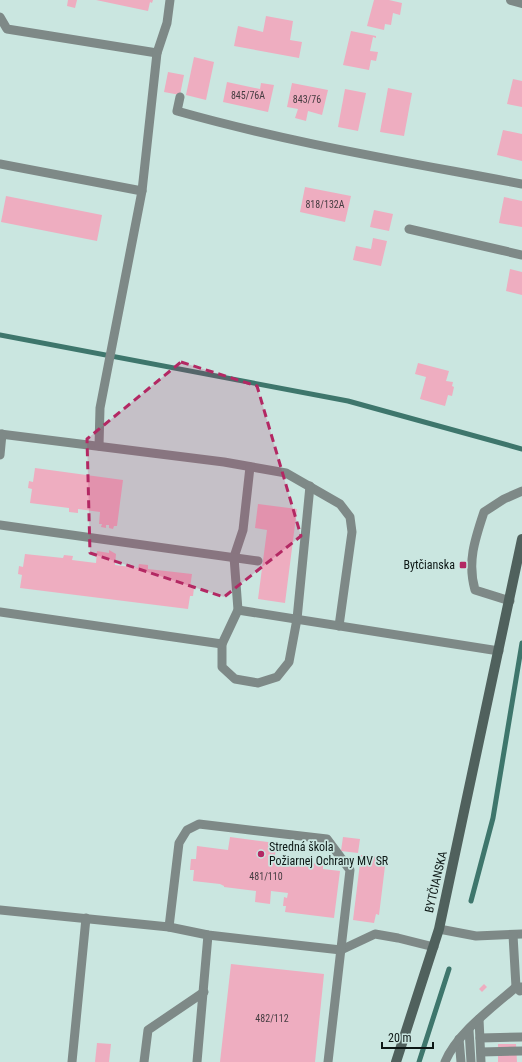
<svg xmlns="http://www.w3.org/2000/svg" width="522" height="1062" viewBox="0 0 522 1062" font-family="'Roboto Condensed',sans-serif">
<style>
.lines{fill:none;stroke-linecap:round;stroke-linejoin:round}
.stream{stroke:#3e766c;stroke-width:5}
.building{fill:#eeadc0}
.service{stroke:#7e8987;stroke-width:9}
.minor{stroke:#7e8987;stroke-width:10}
.secondary{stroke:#50615d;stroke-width:10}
.marked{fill:#b32863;fill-opacity:0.2;stroke:#b32863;stroke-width:3;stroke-dasharray:8 5;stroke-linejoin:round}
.poi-dot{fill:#b32863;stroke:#cae6e0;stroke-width:1.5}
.labels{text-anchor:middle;stroke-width:3.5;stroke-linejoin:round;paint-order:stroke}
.number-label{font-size:10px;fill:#453c40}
.poi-label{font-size:12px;fill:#0d1715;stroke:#cae6e0;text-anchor:end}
.street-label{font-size:12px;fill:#0d1715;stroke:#cae6e0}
</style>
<rect width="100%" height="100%" fill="#cae6e0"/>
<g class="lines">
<g class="stream">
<polyline points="0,335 348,401 522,449"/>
<polyline points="471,901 493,818 522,643"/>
<polyline points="419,1062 449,969"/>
</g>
</g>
<g class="building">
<polygon points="68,0 77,0 75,8 67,6"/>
<polygon points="96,0 153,0 152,3 150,2 148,11"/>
<polygon points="374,0 389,0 402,3 400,15 393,13 391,25 385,24 384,30 367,26"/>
<polygon points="266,16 293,21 290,40 302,42 299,58 234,46 238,26 263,32"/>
<polygon points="351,31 376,36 376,38 373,37 370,51 378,52 376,61 371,60 369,70 343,65"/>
<polygon points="194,57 214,62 206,100 186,95"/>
<polygon points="168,72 184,75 180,95 164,92"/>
<polygon points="513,79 522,81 522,107 507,104"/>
<polygon points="227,82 260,89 261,83 274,85 268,112 223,102"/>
<polygon points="292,83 328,90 322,115 308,111 306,121 295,118 298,109 287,107"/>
<polygon points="388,88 412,93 404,136 380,132"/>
<polygon points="345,89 366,93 358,131 338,127"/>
<polygon points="503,130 522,134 522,161 497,155"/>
<polygon points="305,187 351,196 345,222 300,212"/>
<polygon points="6,196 102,215 97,241 1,222"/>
<polygon points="504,197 522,201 522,227 499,223"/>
<polygon points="374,210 393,214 389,231 370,227"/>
<polygon points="373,238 387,241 381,266 353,260 356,246 371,249"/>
<polygon points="510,269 522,272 522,295 506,291"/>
<polygon points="418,363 449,371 446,381 453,382 452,386 454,387 452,396 448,395 445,406 420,399 426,377 415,374"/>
<polygon points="35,468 123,480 117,526 114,526 113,529 109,528 109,525 106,525 106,528 101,527 102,524 99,524 100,512 78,509 78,513 69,512 69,508 30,503 32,489 28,488 29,481 33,482"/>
<polygon points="258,504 297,509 285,603 258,599 267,530 255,528"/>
<polygon points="109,550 116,554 115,565 138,568 139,564 148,565 148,569 192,574 190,588 194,588 193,596 190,596 188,609 20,588 22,575 18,574 19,566 23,567 25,554 63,558 64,555 73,556 72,560 96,563 97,551 109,553"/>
<polygon points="230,837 276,843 275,856 307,861 307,862 323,865 323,869 340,871 334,918 285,912 286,906 283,906 284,897 287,898 288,893 271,891 270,904 255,902 256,891 224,887 224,886 220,884 193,881 194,870 190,870 191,859 196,859 197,846 228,850"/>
<polygon points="343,837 360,839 358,853 341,851"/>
<polygon points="361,855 386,858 379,915 376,914 374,923 353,920"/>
<polygon points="231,964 324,974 315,1062 220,1062"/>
<polygon points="484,984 487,987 482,992 479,989"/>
<polygon points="97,1043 111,1044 109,1062 95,1062"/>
<polygon points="498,1044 516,1044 517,1062 498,1062"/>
</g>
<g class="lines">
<g class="service">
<polyline points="0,17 7,29 157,53"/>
<path d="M180,97l-3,14c113,32 230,51 345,73"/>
<polyline points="0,164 142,191"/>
<polyline points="409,229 522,255"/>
<polyline points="0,434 224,462 286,473 340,504 350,517 352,532 339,626"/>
<polyline points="99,446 100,408 142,191 157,53 167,23 170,0"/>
<polyline points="0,455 2,434"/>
<polyline points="250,467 243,530 234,557 238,610 222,644 222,667 235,679 258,683 277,677 289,662 297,619 310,486"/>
<polyline points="0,525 258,561"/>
<path d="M510,601l-35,-11c-8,-28 0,-51 9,-78l20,-13 18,-8"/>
<polyline points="238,610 499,651"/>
<polyline points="0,612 222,644"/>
<polyline points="0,910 169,927 208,935 341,950 375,934 398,938 434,947"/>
<polyline points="169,927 179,843 187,830 199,824 327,839 350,870 328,1062"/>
<polyline points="439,929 476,936 522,934"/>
<polyline points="513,935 516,987 520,991"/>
<polyline points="479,1019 481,1062"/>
<polyline points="469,1030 471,1062"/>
<polyline points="480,1038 522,1037"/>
<polyline points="459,1039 461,1062"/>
<polyline points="481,1052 522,1051"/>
<polyline points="72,1062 86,918"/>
<polyline points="144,1062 148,1030 204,992"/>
<polyline points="197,1062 208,935"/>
<path d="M445,1062c12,-29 47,-54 71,-75h6"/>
</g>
<polyline class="minor" points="511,0 522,3"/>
<polyline class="secondary" points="396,1062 439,929 522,539"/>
</g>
<path class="marked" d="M181,362l76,24 44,150 -77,61 -134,-44 -3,-114z"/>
<g class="poi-dot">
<rect x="459" y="561" width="8" height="8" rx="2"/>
<circle cx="261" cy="854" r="4"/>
</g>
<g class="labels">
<g class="number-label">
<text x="248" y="99">845/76A</text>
<text x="307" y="103">843/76</text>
<text x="325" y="208">818/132A</text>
<text x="266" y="880">481/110</text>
<text x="272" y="1022">482/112</text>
</g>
<g class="poi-label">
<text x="455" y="569">Bytčianska</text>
<text x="269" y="851" text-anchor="start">Stredná škola<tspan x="269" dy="14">Požiarnej Ochrany MV SR</tspan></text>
</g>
<g class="street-label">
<text transform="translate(436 882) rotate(-77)" y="4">BYTČIANSKA</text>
</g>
</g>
<path d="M382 1042v6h51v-6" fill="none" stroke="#0d1715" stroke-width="2"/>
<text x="388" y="1042" font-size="12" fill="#0d1715" stroke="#cae6e0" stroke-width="3" paint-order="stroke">20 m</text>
</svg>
